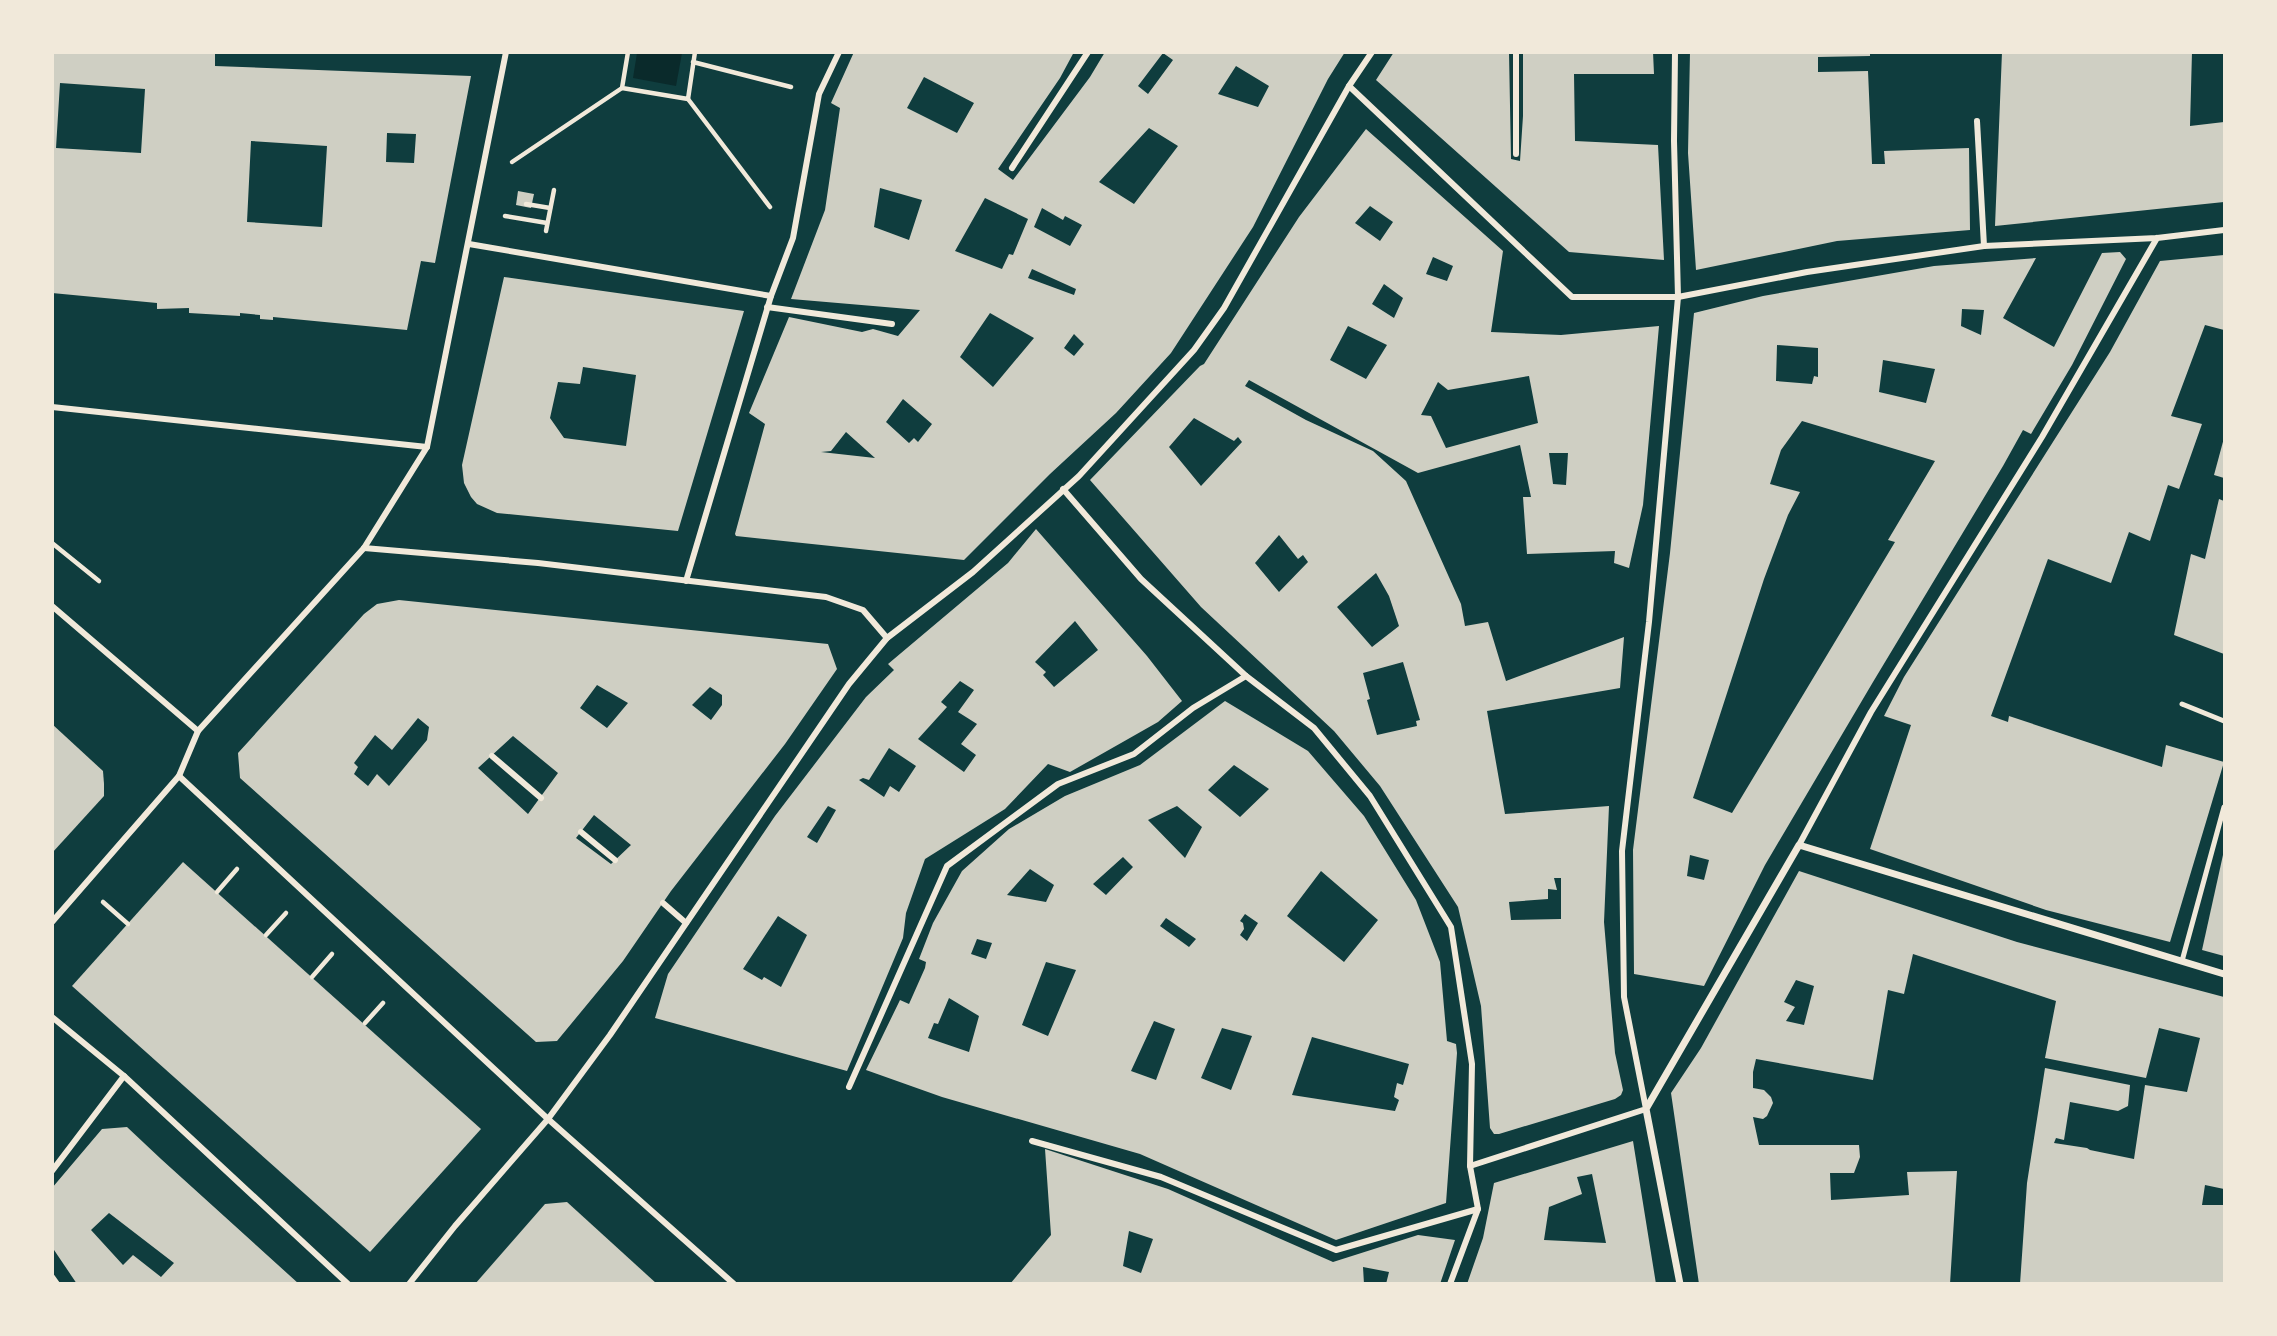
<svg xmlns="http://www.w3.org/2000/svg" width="2277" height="1336" viewBox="0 0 2277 1336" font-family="Montserrat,sans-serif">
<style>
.water{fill:#0a2a2b}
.building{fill:#cfcfc3;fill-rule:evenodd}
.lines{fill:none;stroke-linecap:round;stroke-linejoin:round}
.path{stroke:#f1e9da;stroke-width:4.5}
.service{stroke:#f1e9da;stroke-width:5}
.pedestrian{stroke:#f1e9da;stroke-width:6}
.minor{stroke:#f1e9da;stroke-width:7}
</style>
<rect width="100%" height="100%" fill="#0f3d3e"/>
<polygon class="water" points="637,53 682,53 676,86 633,78"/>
<g class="building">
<path d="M52,52h163v14l256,10 -36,187 -14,-2 -14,69 -134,-13v3l-13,-1v-4l-20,-2v3l-51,-3v-5l-32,1v-6l-105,-10zM60,83l85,6 -4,64 -85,-5zM387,133l29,1 -2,29 -28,-1zM251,141l76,5 -5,81 -75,-5z"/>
<path d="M854,52h220l-14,26 -62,91 15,11 77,-103 15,-25h240l-17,27 -75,148 -82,126 -55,60 -66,61 -86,86 -228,-24 -1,-2 30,-110 -16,-11 40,-96 73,15 11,-3 25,7 22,-26 -129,-11 34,-89 15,-102 -9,-5zM1163,53l10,7 -25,34 -10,-8zM1236,66l33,20 -11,21 -40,-13zM924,77l50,26 -17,30 -50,-25zM1149,128l29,18 -44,58 -35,-22zM880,188l42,12 -13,40 -35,-13zM985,198l43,21 -15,36 -4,-1 -7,15 -47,-18zM1042,208l21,12 2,-4 17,9 -12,21 -36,-19zM1032,269l44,20 -2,6 -46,-17zM990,313l44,25 -41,49 -33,-30zM1074,334l10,10 -10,12 -10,-8zM903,399l29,25 -14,18 -4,-4 -5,5 -23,-21zM846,432l29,26 -54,-6 10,-1z"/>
<polygon points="1394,52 1509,52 1511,159 1520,161 1523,116 1523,52 1653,52 1654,74 1574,74 1575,141 1658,145 1664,260 1569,252 1376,80"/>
<polygon points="1690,52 1870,52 1870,56 1818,57 1818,72 1868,71 1872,164 1885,164 1884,151 1969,148 1970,230 1837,241 1696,270 1688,153"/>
<polygon points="2002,52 2192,52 2190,126 2224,122 2224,202 1995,226"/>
<path d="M1366,129l137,122 -12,81 70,3 98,-9 -16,179 -14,63 -15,-5 1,-12 -88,3 -4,-57h8l-11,-52 -102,28 -169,-93 -4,6 61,34 67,31 33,30 55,123 4,22 23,-4 18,59 118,-44 -4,51 -133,23 18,103 104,-8 -5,116 11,131 8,37 -2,5 -6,4 -116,35h-5l-4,-6 -9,-122 -23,-99 -78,-121 -46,-55 -133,-124 -111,-127 110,-114 4,-2 95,-147zM1370,206l23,16 -13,19 -25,-18zM1433,257l20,9 -6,15 -21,-7zM1384,284l19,14 -9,20 -22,-14zM1348,326l39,19 -21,34 -36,-19zM1529,376l9,47 -92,25 -15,-32 -10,-1 17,-33 10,8zM1194,418l40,23 4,-4 4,5 -41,44 -32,-39zM1549,453h19l-2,32 -13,-1zM1279,535l19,24 5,-4 5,7 -29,30 -24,-29zM1376,573l13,23 10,30 -27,21 -35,-40zM1403,662l17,58 -4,1 1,5 -40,9 -10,-35 3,-1 -7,-26zM1554,878h7v41l-50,1 -2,-18 39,-3v-10l9,1z"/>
<polygon points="518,191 534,194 531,208 516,205"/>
<path d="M2120,252l6,7 -54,106 -41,69 -8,-4 -20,36 -130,216 -108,183 -61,121 -70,-12 -1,-124 37,-297 24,-240 69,-17 171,-30 102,-8 -33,60 51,29 48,-94zM1962,309l22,1 -3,25 -20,-9zM1777,345l41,3v29l-4,-1 -2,8 -36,-3zM1883,360l52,9 -9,34 -47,-11zM1802,421l133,40 -47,79 7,2 -163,271 -39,-15 71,-219 24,-64 12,-23 -30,-8 11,-34zM1690,855l19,5 -5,20 -17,-4z"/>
<polygon points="2224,255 2224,330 2205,325 2171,416 2202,424 2179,489 2168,485 2150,541 2129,532 2111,583 2048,559 1991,716 2008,722 2009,716 2162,767 2166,745 2224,762 2170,942 2046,910 1870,849 1911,725 1884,716 1904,677 2110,352 2160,261"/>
<path d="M504,277l240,34 -66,220 -181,-18 -20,-9 -6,-7 -7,-14 -2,-18zM583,367l53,8 -10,71 -62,-8 -14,-20 8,-36 22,2z"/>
<polygon points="2224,438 2224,478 2214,475"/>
<polygon points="2219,499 2224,501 2224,654 2174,635 2191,554 2205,559"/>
<path d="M1036,529l111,127 35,45 -24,21 -88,50 -22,-8 -43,45 -80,50 -19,54 -3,25 -56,133 -192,-53 13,-44 107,-158 91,-119 28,-27 -6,-6 120,-101zM1075,621l23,29 -44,37 -11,-12 3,-3 -11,-10zM960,681l14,9 -16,22 19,12 -16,20 15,11 -12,17 -46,-33 29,-32 -6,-5zM889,748l27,18 -17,26 -9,-6 -6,11 -25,-17 4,-2 6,2zM828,806l8,4 -19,33 -10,-6zM778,916l29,19 -26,52 -17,-10 -2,3 -19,-11z"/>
<path d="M399,600l429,44 9,25 -52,75 -114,147 -48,70 -66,80 -21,1 -296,-264 -2,-25 126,-139 13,-10zM597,685l31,18 -21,25 -27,-20zM710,687l12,8v10l-11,15 -19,-15zM418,718l11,9 -2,13 -38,46 -12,-12 -9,12 -14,-12 4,-7 -4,-4 21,-28 17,15zM513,736l45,37 -30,41 -50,-46zM594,815l37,30 -20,19 -35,-26z"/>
<path d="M1225,701l83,50 56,65 52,84 24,62 7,79 9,3 1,9 -11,150 -110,37 -196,-86 -198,-57 -76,-27 34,-70 9,4 16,-36 1,-6 -7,-3 14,-36 29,-52 47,-42 56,-33 75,-31zM1234,765l35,24 -29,28 -32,-27zM1177,806l25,21 -17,31 -37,-38zM1123,857l10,10 -27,28 -13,-11zM1030,869l24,16 -8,17 -39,-7zM1321,871l57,49 -34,42 -57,-46zM1245,914l13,9 -11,18 -7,-6 4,-6 -1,-6 -3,-2zM1166,918l30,21 -7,8 -29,-21zM977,939l15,4 -6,16 -15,-5zM1046,962l30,8 -28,66 -26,-11zM949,998l30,18 -10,36 -41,-14 6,-15 4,1zM1154,1021l21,8 -19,51 -25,-9zM1222,1028l30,8 -21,54 -30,-12zM1312,1037l97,27 -6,21 -6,-2 -3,14 5,3 -4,11 -103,-16z"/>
<polygon points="52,724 103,771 104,784 104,796 52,853"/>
<polygon points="2223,855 2224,855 2224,956 2202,950"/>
<polygon points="183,862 481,1129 370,1252 72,986"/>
<path d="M1799,871l218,71 207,55v192l-19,-4 -3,20h22v79h-204l7,-101 18,-115 85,17 -2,21 -10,5 -48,-9 -6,38 -8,-2 -2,5 33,5 3,2 44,9 11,-74 42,7 13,-54 -41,-10 -13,50 -101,-20 11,-57 -143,-47 -9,40 -16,-4 -15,90 -117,-21 -3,13v16l11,2 7,7 2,6 -6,13 -4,3 -10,-2 6,28h100l1,12 -6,16h-24l1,27 78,-5 -2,-23 50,-1 -7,113h-251l-28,-191 30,-45zM1796,980l18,6 -10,39 -18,-4 9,-14 -11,-5z"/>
<path d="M127,1127l34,32 138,125h-222l-25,-37v-59l50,-59zM109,1213l65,50 -13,14 -28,-22 -10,10 -32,-35z"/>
<path d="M1633,1141l23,143h-189l16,-46 11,-55zM1592,1174l14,69 -62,-3 5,-33 33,-13 -5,-17z"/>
<path d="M1045,1149l123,40 165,73 85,-27 37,5 -15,44h-54l3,-12 -26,-5 1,17h-354l41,-49zM1129,1231l24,8 -12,34 -18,-7z"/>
<polygon points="567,1202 657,1284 475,1284 545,1204"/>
</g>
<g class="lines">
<g class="path">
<polyline points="628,52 622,88 688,99 695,52"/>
<polyline points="693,62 791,87"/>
<polyline points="688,99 770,207"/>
<polyline points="512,162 622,88"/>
<polyline points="526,204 550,208"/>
<polyline points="505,216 547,223"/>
<polyline points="546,231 554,190"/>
<polyline points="52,543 99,581"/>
<polyline points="217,892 237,869"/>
<polyline points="103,902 128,924"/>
<polyline points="266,935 286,913"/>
<polyline points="312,977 332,954"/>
<polyline points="365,1023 383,1003"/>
</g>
<g class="service">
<polyline points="2182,704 2224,721"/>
<polyline points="2182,961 2224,807"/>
</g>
<g class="pedestrian">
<polyline points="1516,52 1516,154"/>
<polyline points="1349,86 1572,297 1678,297 1807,272 1984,246 2157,238 2224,230"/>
<polyline points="1977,121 1984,246"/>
<polyline points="1012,168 1088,52"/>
<polyline points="469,244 771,296"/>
<polyline points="767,307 892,324"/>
<polyline points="52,407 427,447"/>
<polyline points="1063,489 1141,579 1246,676 1314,728 1370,796 1451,927 1472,1064 1470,1166 1478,1209 1450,1284"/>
<polyline points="364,548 538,563 826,597 863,610 887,638"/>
<polyline points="686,581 771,296 793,238 819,94 839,52"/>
<polyline points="52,606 198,731"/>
<polyline points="492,756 541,798"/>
<polyline points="179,776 548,1119 734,1284"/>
<polyline points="581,832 615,860"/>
<polyline points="1799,845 1871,712 2042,437 2157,238"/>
<polyline points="663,903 686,923"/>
<polyline points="52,922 179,776 198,731 364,548 427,447 506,52"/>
<polyline points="52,1017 124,1076 52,1171"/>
<polyline points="124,1076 348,1284"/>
<polyline points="849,1087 947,866 1058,784 1134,754 1193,708 1246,676"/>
<polyline points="1032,1141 1161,1177 1336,1250 1478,1209"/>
<polyline points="1470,1166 1646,1109 1624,997 1622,851 1649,622 1678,297 1674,141 1675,52"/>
<polyline points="52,1277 57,1284"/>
<polyline points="409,1284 455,1226 548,1119 610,1035 849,684 887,638 973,572 1079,476 1194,350 1224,308 1349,86 1372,52"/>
</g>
<polyline class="minor" points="1680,1284 1646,1109 1799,845 2224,974"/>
</g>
<rect width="2277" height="1336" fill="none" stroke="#f1e9da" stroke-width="108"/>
</svg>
